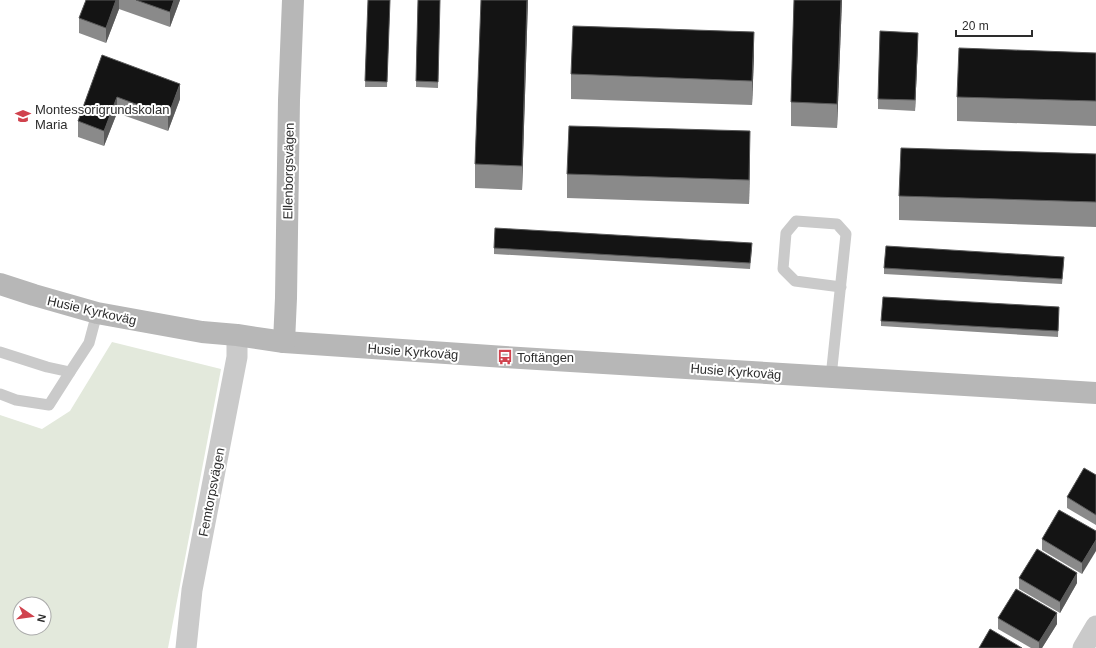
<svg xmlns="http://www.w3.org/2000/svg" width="1096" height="648" viewBox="0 0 1096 648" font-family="Arial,sans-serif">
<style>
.green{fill:#e3e9dc;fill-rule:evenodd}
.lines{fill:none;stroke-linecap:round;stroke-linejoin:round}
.lane{stroke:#cacaca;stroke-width:11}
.street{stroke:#cacaca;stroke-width:21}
.secondary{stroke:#b7b7b7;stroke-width:22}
.wall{fill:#8a8a8a}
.shaded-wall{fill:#5a5a5a}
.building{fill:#141414;stroke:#5a5a5a}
.labels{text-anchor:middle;stroke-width:4;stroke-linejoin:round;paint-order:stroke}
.poi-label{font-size:13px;fill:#2d2d2d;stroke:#fff;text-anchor:start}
.street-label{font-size:13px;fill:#2d2d2d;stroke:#fff}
</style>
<rect width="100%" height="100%" fill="#fff"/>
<path class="green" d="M112,342l109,27 -53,279h-168v-233l42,14 28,-18zM20,604h24v24h-24z"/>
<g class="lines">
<g class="lane">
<polyline points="0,352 47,367 70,372 89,343 97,313"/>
<polyline points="831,377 846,234 837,224 796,221 786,233 783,269 795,281 841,287"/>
<polyline points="0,394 16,400 49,405 70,372"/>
</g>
<g class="street">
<polyline points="186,648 192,590 237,357 237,335"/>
<polyline points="1083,648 1096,626"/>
</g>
<g class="secondary">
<polyline points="0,284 34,295 97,313 202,332 237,335 284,342 505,357 1096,393"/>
<polyline points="284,342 286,298 289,100 293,0"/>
</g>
</g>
<g class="wall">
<polygon points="86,0 180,0 170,27 119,9 106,43 79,33 79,18"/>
<polygon points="368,0 390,0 387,87 365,87"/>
<polygon points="418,0 440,0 438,88 416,87"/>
<polygon points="528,0 522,190 475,188 475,164"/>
<polygon points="794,0 842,0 837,128 791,126 791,102"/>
<polygon points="918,43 915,111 878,109 878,99"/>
<polygon points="1096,53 1096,126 957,121 957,97"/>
<polygon points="102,55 180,99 168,131 117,113 104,146 78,137 78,121"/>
<polygon points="754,56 752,105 571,99 571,74"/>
<polygon points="1096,154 1096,227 899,220 899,196"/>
<polygon points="750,156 749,204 567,198 567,174"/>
<polygon points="494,248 752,249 750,269 494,254"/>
<polygon points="1064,262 1062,284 884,274 884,268"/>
<polygon points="1059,313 1058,337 881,326 881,321"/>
<polygon points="1096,475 1096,525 1067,508 1067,497"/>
<polygon points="1096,531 1082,574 1042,550 1042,539"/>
<polygon points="1019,578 1077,583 1060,613 1019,589"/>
<polygon points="998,618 1057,624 1042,648 1031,648 998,629"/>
</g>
<g class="shaded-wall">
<polygon points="116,0 119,0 119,9 106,43 106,28"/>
<polygon points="174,0 180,0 170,27 170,12"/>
<polygon points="527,0 528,0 522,190 522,166"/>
<polygon points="841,0 842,0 837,128 837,104"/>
<polygon points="754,32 754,56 752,105 752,81"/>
<polygon points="918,33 918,43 915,111 915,100"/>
<polygon points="180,84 180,99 168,131 168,116"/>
<polygon points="117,97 117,113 104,146 104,131"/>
<polygon points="750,131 750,156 749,204 749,180"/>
<polygon points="1096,540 1096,551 1082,574 1082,563"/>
<polygon points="1077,573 1077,583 1060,613 1060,602"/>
<polygon points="1057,613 1057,624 1042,648 1039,648 1039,642"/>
</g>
<g class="building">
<polygon points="86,0 116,0 106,28 79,18"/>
<polygon points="136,0 174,0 170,12"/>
<polygon points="368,0 390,0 387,82 365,81"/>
<polygon points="418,0 440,0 438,82 416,81"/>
<polygon points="481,0 527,0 522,166 475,164"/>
<polygon points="794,0 841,0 837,104 791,102"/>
<polygon points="573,26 754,32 752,81 571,74"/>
<polygon points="880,31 918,33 915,100 878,99"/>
<polygon points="959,48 1096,53 1096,101 957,97"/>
<polygon points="102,55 180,84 168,116 117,97 104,131 78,121"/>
<polygon points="569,126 750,131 749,180 567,174"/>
<polygon points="901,148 1096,154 1096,202 899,196"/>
<polygon points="495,228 752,243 750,263 494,248"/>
<polygon points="886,246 1064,257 1062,279 884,268"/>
<polygon points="883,297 1059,307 1058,331 881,321"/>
<polygon points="1084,468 1096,475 1096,515 1067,497"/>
<polygon points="1059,510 1096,531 1096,540 1082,563 1042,539"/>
<polygon points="1037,549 1077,573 1060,602 1019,578"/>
<polygon points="1016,589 1057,613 1039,642 998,618"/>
<polygon points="990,629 1022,648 979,648"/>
</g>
<defs>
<symbol id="school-bare" viewBox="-9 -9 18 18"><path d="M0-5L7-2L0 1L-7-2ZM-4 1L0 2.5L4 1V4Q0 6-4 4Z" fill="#d0424d" stroke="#fff" stroke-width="2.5" paint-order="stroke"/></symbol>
<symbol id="bus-bare" viewBox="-9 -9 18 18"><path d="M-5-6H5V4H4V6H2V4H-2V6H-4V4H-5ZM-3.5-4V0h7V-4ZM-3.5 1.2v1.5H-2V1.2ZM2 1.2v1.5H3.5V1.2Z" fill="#d0424d" stroke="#fff" stroke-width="2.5" paint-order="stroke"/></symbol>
</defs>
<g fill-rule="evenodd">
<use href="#school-bare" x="12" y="105" width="22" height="22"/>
<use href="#bus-bare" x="494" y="346" width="22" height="22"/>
</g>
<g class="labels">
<g class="poi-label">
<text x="35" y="114">Montessorigrundskolan<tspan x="35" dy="15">Maria</tspan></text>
<text x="517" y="362">Toftängen</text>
</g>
<g class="street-label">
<text transform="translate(288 171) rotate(-89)" y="5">Ellenborgsvägen</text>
<text transform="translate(92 310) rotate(13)" y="5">Husie Kyrkoväg</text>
<text transform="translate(413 351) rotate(4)" y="5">Husie Kyrkoväg</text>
<text transform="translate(736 371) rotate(4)" y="5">Husie Kyrkoväg</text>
<text transform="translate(211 492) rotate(-79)" y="5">Femtorpsvägen</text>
</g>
</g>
<g transform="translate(32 616) rotate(103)"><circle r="19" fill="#ffffff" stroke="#ababab"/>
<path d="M0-3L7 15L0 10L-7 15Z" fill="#d0424d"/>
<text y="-6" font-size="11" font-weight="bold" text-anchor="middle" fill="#2d2d2d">N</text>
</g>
<path d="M956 30v6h76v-6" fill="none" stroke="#2d2d2d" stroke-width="2"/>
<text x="962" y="30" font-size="12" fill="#2d2d2d" stroke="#ffffff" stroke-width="3" paint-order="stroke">20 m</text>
</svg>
